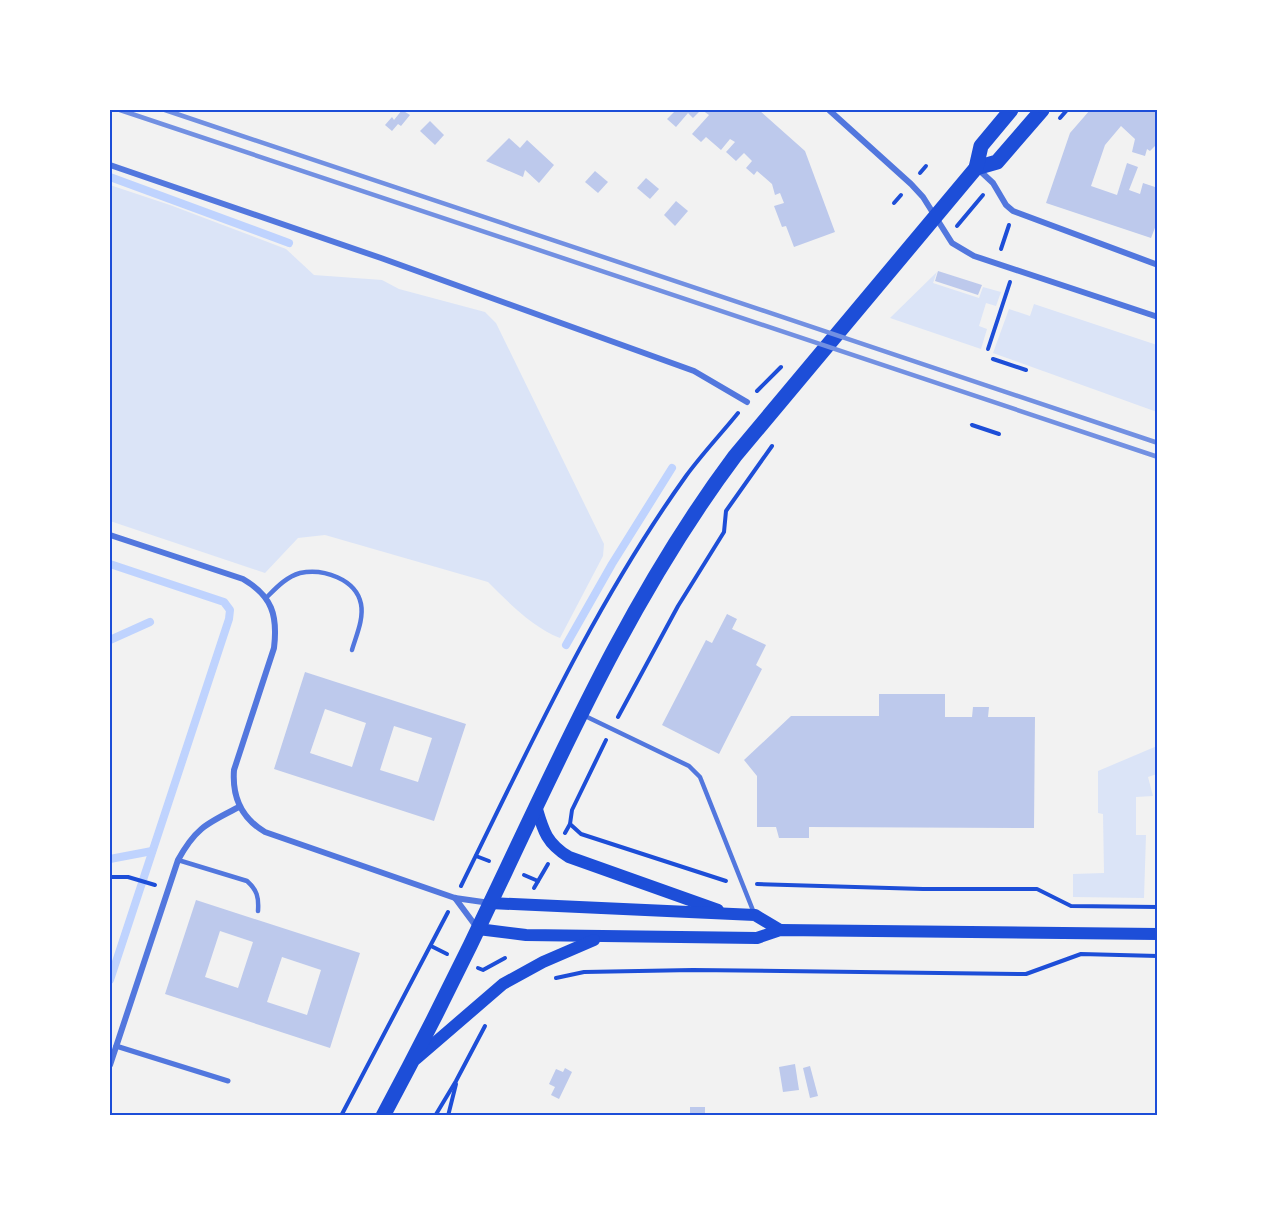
<svg xmlns="http://www.w3.org/2000/svg" width="1267" height="1225" viewBox="0 0 1267 1225" font-family="'Space Grotesk',sans-serif">
<style>
.green{fill:#dbe4f7}
.lines{fill:none;stroke-linecap:round;stroke-linejoin:round}
.stream{stroke:#bfd3fe;stroke-width:8}
.building{fill:#bdc9ec;fill-rule:evenodd}
.path{stroke:#1d4ed8;stroke-width:4}
.service{stroke:#5277de;stroke-width:4.5}
.pedestrian{stroke:#5277de;stroke-width:5}
.minor{stroke:#5277de;stroke-width:6}
.secondary{stroke:#1d4ed8;stroke-width:12}
.primary{stroke:#1d4ed8;stroke-width:15}
.rail{stroke:#7290e2;stroke-width:4.5}
.neatline{fill:none;stroke:#1d4ed8;stroke-width:2}
</style>
<rect width="100%" height="100%" fill="#f2f2f2"/>
<g class="green">
<path d="M110,185l60,20 116,44 28,26 68,5 17,9 86,23 11,11 108,221 -1,12 -43,82c-28,-11 -51,-35 -72,-56l-163,-47 -27,3 -33,35 -155,-52z"/>
<polygon points="937,272 933,283 979,298 983,287 1001,292 996,306 986,303 979,326 987,329 981,349 890,318"/>
<polygon points="1034,304 1157,345 1157,412 993,353 1009,309 1030,316"/>
<polygon points="1157,746 1157,774 1148,777 1153,796 1136,797 1136,835 1146,835 1144,898 1073,897 1073,874 1104,873 1103,814 1098,813 1098,771"/>
</g>
<g class="lines">
<g class="stream">
<polyline points="110,177 289,243"/>
<polyline points="110,564 224,602 230,610 229,619 110,980"/>
<polyline points="110,640 150,622"/>
<polyline points="566,645 612,564 672,468"/>
<polyline points="110,859 152,851"/>
</g>
</g>
<g class="building">
<polygon points="402,110 410,115 401,126 398,124 392,131 385,125 392,117 394,120"/>
<polygon points="676,110 701,110 693,118 688,113 676,127 667,119"/>
<polygon points="702,110 759,110 805,151 835,232 794,247 786,226 782,227 774,206 784,203 780,193 775,195 772,184 757,171 754,175 746,168 752,161 744,153 736,161 726,152 735,142 730,139 721,150 706,137 701,142 692,134 709,115"/>
<polygon points="1090,110 1158,110 1158,143 1150,151 1147,149 1145,156 1132,152 1135,139 1121,126 1105,145 1091,186 1117,195 1127,163 1138,167 1129,190 1140,194 1143,183 1158,188 1158,220 1151,238 1046,203 1070,133"/>
<polygon points="430,121 444,135 435,145 420,131"/>
<polygon points="509,138 520,148 527,140 554,165 539,183 525,170 523,177 486,161"/>
<polygon points="595,171 608,182 598,193 585,182"/>
<polygon points="646,178 659,189 650,199 637,188"/>
<polygon points="676,201 688,211 675,226 664,215"/>
<polygon points="938,271 982,285 978,295 935,281"/>
<polygon points="727,614 737,619 732,629 766,645 756,665 762,669 719,754 662,725 706,640 712,643"/>
<path d="M305,672l161,52 -32,97 -160,-52zM325,709l41,14 -14,44 -42,-14zM394,726l38,12 -14,44 -38,-12z"/>
<polygon points="879,694 945,694 945,717 972,717 973,707 989,707 988,717 1035,717 1034,828 809,827 809,838 779,838 776,827 757,827 757,776 744,760 791,716 879,716"/>
<path d="M196,900l164,53 -30,95 -165,-54zM220,931l33,11 -15,46 -33,-11zM282,957l39,13 -14,45 -40,-13z"/>
<polygon points="795,1064 799,1090 783,1092 779,1067"/>
<polygon points="810,1066 818,1096 810,1098 803,1068"/>
<polygon points="565,1068 572,1072 559,1099 551,1095 555,1087 549,1084 556,1069 563,1072"/>
<rect x="690" y="1107" width="15" height="9"/>
</g>
<g class="lines">
<g class="path">
<polyline points="1060,118 1067,110"/>
<polyline points="920,173 926,166"/>
<polyline points="894,203 901,195"/>
<polyline points="957,226 983,195"/>
<polyline points="1001,249 1009,225"/>
<polyline points="988,349 1010,282"/>
<polyline points="993,359 1026,370"/>
<polyline points="757,391 781,367"/>
<polyline points="972,425 999,434"/>
<polyline points="618,717 678,606 724,532 726,511 772,446"/>
<polyline points="570,824 581,834 726,881"/>
<polyline points="565,833 570,824 572,810 606,740"/>
<polyline points="476,856 489,861"/>
<polyline points="524,875 538,881"/>
<polyline points="110,877 128,877 155,885"/>
<polyline points="757,884 923,889 1037,889 1071,906 1158,907"/>
<path d="M461,886c69,-140 134,-283 225,-410 16,-22 35,-42 52,-63"/>
<polyline points="534,888 548,864"/>
<polyline points="1157,907 1158,888"/>
<polyline points="431,946 447,954"/>
<polyline points="478,968 483,970 505,958"/>
<polyline points="556,978 584,972 693,970 1026,974 1081,954 1158,956"/>
<polyline points="341,1116 448,912"/>
<polyline points="435,1116 456,1081 485,1026"/>
<polyline points="448,1116 456,1084"/>
</g>
<g class="service">
<path d="M266,598c10,-10 20,-21 34,-25 23,-5 56,6 61,31 3,15 -5,32 -9,46"/>
<polyline points="583,715 689,766 700,777 754,913"/>
<path d="M178,860l69,21c10,9 12,16 11,30"/>
</g>
<polyline class="pedestrian" points="116,1046 228,1081"/>
<g class="minor">
<polyline points="829,110 911,184 923,197 952,243 974,256 1158,317"/>
<polyline points="110,165 381,258 694,371 747,402"/>
<polyline points="978,169 993,183 1006,205 1013,211 1158,265"/>
<path d="M110,535l133,44c29,17 35,36 31,69l-40,122c-2,27 7,48 31,62l190,66 35,5"/>
<polyline points="455,898 478,929"/>
<path d="M110,1065l68,-205c18,-33 30,-37 61,-53"/>
</g>
<g class="secondary">
<path d="M536,806c7,24 10,37 33,51l149,53"/>
<polyline points="490,903 755,915 780,930"/>
<polyline points="478,929 526,935 757,938 780,930 1158,934"/>
<polyline points="416,1059 503,984 543,962 594,940"/>
</g>
<g class="primary">
<polyline points="976,168 997,162 1042,110"/>
<path d="M383,1116c44,-82 85,-164 124,-248 67,-142 133,-285 228,-412l241,-288 5,-22 30,-36"/>
</g>
<g class="rail">
<polyline points="120,110 1158,457"/>
<polyline points="165,110 1158,443"/>
</g>
</g>
<rect width="1267" height="1225" fill="none" stroke="#ffffff" stroke-width="222"/>
<rect x="111" y="111" width="1045" height="1003" class="neatline"/>
</svg>
